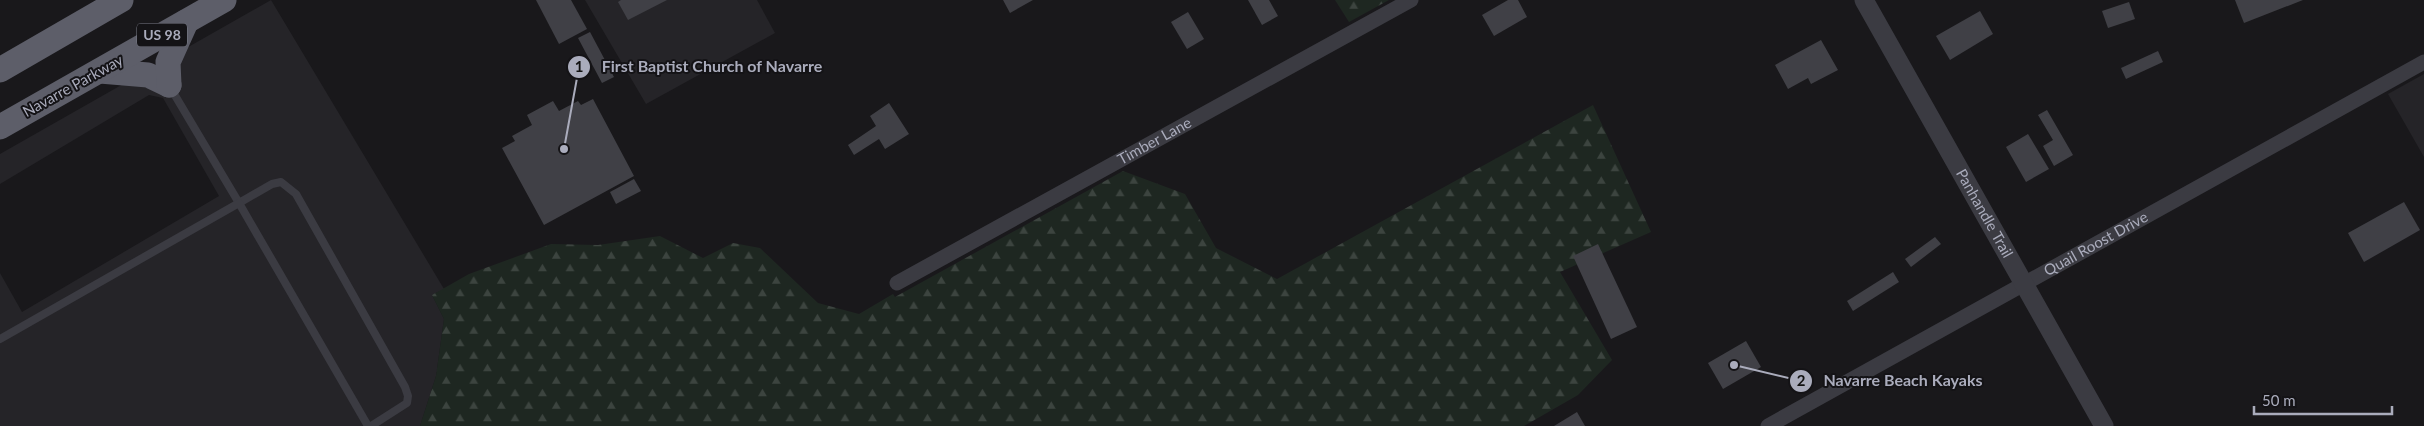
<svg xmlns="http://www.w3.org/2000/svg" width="2424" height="426" viewBox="0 0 2424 426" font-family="Lato,sans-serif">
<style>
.built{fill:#252428}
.forest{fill:url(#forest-firs)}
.building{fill:#404046}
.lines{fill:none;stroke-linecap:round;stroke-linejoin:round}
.service{stroke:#3b3b42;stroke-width:8}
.minor{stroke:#3b3b42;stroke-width:15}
.tertiary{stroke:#3b3b42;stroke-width:19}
.trunk{stroke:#5d5e69;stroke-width:25}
.labels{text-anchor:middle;stroke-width:4;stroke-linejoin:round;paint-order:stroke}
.shield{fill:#141316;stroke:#7d7e8a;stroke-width:1}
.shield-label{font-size:14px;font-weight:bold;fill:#aaacbc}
.street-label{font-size:15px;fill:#aaacbc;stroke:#141316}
.leader{fill:none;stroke:#aaacbc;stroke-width:2}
.callout-dot{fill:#aaacbc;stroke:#141316;stroke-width:2}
.mark-label{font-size:15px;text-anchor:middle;font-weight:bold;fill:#111}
.callout-label{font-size:16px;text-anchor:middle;font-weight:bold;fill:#aaacbc;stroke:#141316;stroke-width:4;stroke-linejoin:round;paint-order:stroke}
</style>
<defs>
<pattern id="forest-firs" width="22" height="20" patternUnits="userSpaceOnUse" patternTransform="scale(1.25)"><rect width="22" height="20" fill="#1e2721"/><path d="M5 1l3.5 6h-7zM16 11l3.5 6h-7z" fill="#3c443f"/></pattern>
</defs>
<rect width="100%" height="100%" fill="#19181b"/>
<g class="built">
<polygon points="271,0 444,289 432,295 444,319 436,376 420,426 0,426 0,273 22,312 219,196 163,98 149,95 0,184 0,154"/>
<polygon points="585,0 757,0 775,33 646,104"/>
<polygon points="2424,74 2424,157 2388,94"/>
</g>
<g class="forest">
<polygon points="1335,0 1389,0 1349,22"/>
<polygon points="1593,105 1651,232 1560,272 1612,360 1578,395 1524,426 420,426 436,376 444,319 432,295 469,274 551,244 598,245 660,236 703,258 733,243 760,248 818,303 859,314 893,294 895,297 1123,171 1185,194 1216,248 1277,279"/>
</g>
<g class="building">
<polygon points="536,0 571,0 587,29 559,44"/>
<polygon points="621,0 667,0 628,20 618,2"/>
<polygon points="1003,0 1033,0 1010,13"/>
<polygon points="1248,0 1269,0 1278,16 1262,25"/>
<polygon points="1508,0 1518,0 1527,17 1494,36 1482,15"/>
<polygon points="2235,0 2303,0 2244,23"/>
<polygon points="2129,2 2135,19 2108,28 2102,11"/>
<polygon points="1980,11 1993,34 1950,60 1936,36"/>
<polygon points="1188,12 1204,39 1187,49 1171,22"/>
<polygon points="590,32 614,77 602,83 578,38"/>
<polygon points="1821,40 1838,70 1811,84 1808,78 1788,89 1775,65"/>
<polygon points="2158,51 2163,62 2126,79 2121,68"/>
<polygon points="593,99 634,176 544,225 502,148 515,141 512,136 532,125 527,115 553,101 559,111 578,101 581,105"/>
<polygon points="889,103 909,134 885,149 879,139 854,155 848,145 876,126 870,116"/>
<polygon points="2047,110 2073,155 2054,166 2043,146 2053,140 2038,115"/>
<polygon points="2028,134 2049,169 2026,182 2006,147"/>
<polygon points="634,179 641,191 616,204 610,192"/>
<polygon points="2404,202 2420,230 2364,262 2348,233"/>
<polygon points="1935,237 1941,244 1911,267 1905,259"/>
<polygon points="1598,244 1637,327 1611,339 1573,256"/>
<polygon points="1893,272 1899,282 1853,311 1847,301"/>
<polygon points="1746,341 1761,367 1723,389 1708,363"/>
<polygon points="1577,412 1585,426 1554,426"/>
</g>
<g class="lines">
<g class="service">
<polyline points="170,87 239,203 272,184 281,182 296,194 405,387 408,396 407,403 371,426"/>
<polyline points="0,339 239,203 368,426"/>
</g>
<g class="minor">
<path id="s1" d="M897,283l514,-283"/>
<path id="s2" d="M1768,426l656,-364"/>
</g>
<path class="tertiary" id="s3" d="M1864,0l240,426"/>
<g class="trunk">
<polyline points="0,70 121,0"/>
<polyline points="100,71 148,75 169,85"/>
<polyline points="169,85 168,62 186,22"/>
<polyline points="0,127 224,0"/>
</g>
</g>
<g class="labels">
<rect class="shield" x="137" y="23.5" width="50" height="23" rx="4"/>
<g class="shield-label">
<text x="162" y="40">US 98</text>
</g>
<g class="street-label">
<text transform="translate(73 86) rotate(-29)" y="5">Navarre Parkway</text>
<text dy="5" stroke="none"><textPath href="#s1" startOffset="294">Timber Lane</textPath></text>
<text dy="5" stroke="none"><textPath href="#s3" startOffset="245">Panhandle Trail</textPath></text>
<text dy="5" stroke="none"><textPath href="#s2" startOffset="375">Quail Roost Drive</textPath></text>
</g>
</g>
<path class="leader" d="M564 149L579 67M1734 365L1801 381"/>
<g class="callout-dot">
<circle cx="564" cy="149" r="5"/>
<circle cx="1734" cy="365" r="5"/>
<circle cx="579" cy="67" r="12"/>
<circle cx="1801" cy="381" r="12"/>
</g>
<g class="mark-label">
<text x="579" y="72">1</text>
<text x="1801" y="386">2</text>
</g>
<g class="callout-label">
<text x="712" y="72">First Baptist Church of Navarre</text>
<text x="1903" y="386">Navarre Beach Kayaks</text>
</g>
<path d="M2254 406v8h138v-8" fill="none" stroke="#aaacbc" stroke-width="2.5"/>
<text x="2262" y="406" font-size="15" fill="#aaacbc" stroke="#141316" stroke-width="4" paint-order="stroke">50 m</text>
</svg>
